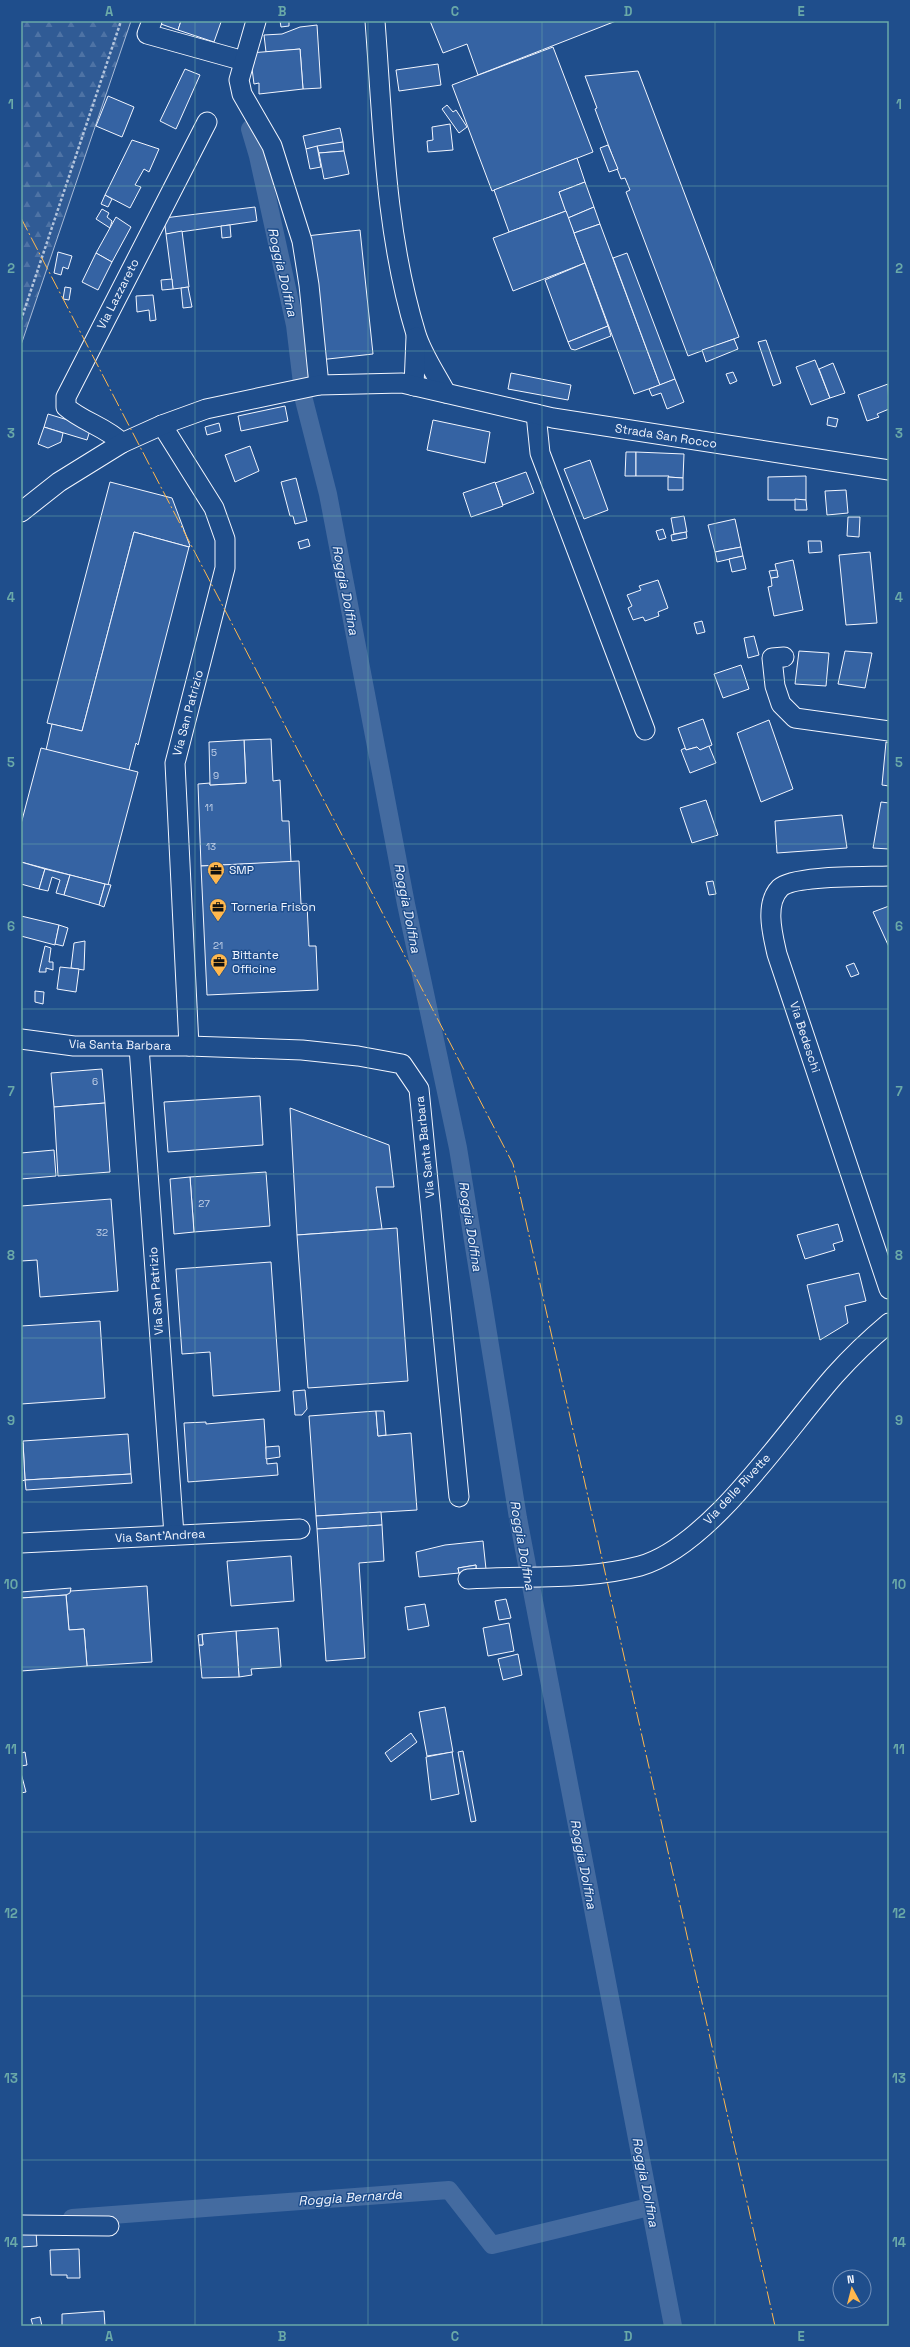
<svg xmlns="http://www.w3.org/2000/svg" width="910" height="2347" viewBox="0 0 910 2347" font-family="'Space Grotesk',sans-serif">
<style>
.forest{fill:url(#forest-firs);stroke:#a8bbd7}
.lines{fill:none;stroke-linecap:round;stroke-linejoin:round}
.canal{stroke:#446ba0;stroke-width:18}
.building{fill:#3563a3;stroke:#f2f6ff}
.minor-casing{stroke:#f2f6ff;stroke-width:21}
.path{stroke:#b3c4dc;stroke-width:2.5;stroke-dasharray:3 2;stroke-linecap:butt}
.minor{stroke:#1f4e8c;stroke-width:19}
.power{stroke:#ffb74d;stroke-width:1;stroke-dasharray:14 3 2 3;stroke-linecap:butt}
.grid{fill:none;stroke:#6aa9a8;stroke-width:1;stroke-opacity:0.55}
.labels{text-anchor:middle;stroke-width:3;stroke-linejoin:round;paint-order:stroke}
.number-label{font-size:10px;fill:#c3d1e8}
.street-label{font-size:12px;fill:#f2f6ff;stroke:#1f4e8c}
.poi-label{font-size:12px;fill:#f2f6ff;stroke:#1f4e8c;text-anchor:start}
.water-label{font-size:13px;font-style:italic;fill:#f2f6ff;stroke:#1f4e8c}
.neatline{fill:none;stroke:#6aa9a8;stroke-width:1.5}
.grid-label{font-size:13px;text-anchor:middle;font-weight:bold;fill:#6aa9a8}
</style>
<defs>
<pattern id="forest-firs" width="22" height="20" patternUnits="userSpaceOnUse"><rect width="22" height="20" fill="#305b95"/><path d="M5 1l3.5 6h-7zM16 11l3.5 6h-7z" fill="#4e73a5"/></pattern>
</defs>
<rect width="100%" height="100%" fill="#1f4e8c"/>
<polygon class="forest" points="21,21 131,21 21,345"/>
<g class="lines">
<g class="canal">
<polyline points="250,129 258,156 295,325 304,400 328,494 406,904 458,1148 518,1518 673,2326"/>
<polyline points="72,2218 449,2190 492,2245 649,2207"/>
</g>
</g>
<g class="building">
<polygon points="159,21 181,21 178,30 158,23"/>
<polygon points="181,21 219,21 221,22 214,42 178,30"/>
<polygon points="280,21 289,21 289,26 281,27"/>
<polygon points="430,21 616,21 478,75 467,44 443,53"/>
<polygon points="317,25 321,88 303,89 300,49 266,52 264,35 282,34 300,27"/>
<polygon points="553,47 593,152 492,191 452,85"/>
<polygon points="300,49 303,89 259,94 259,83 254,84 250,53"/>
<polygon points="438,64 441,85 399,91 396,70"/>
<polygon points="185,69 200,75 176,129 160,121"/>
<polygon points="638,71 739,337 688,356 626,192 630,190 625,178 621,179 595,109 597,108 585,76"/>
<polygon points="108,96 134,107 122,137 96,126"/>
<polygon points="447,105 453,112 456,110 467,127 459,133 442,109"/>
<polygon points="450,124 453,150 428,152 427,141 433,140 432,127"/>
<polygon points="340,128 343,142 306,149 303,136"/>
<polygon points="132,140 159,149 149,172 144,169 135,185 141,187 130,208 105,195"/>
<polygon points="343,142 344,151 319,153 317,146"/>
<polygon points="608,145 618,169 609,172 600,148"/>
<polygon points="317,146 321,167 310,169 306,149"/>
<polygon points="344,151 349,174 324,179 319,153"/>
<polygon points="577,158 585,182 559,192 566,211 509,232 494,190"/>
<polygon points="585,182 594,207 568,218 559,192"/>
<polygon points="105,195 112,199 108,207 101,204"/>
<polygon points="255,207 257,221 166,234 164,218"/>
<polygon points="594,207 600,224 574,233 568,218"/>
<polygon points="102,209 109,213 107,217 112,221 110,228 96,219"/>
<polygon points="566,211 585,263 513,291 493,238"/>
<polygon points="116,217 131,227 112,262 96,253"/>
<polygon points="600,224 660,385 634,394 574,233"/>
<polygon points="230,225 231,237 222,238 221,226"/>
<polygon points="360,230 373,354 319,360 306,236"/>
<polygon points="182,231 189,287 173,289 166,234"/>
<polygon points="58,252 72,256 68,269 63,267 61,275 54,273"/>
<polygon points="96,253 112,262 98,290 82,282"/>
<polygon points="627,253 675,379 660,385 613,258"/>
<polygon points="585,263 608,326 568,342 545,280"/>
<polygon points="172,279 173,289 162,290 161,280"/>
<polygon points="65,287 71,288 69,300 63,299"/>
<polygon points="188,287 192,307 183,308 181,288"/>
<polygon points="153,295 156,320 150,321 149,310 137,312 136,296"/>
<polygon points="608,326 611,336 575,350 571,349 568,342"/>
<polygon points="734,339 738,349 706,362 702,350"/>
<polygon points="766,340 781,383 773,386 758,342"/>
<polygon points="815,360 830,398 811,405 796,367"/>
<polygon points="833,363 845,393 830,398 819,369"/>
<polygon points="733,372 737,381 730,384 726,374"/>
<polygon points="511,373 571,385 568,400 508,389"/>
<polygon points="675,379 684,402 667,409 661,393 652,396 649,389"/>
<polygon points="888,384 889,409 877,414 879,417 867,421 858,395"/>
<polygon points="285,406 288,421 241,431 238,416"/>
<polygon points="48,414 91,427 87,440 44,427"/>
<polygon points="828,417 838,419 836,427 827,425"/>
<polygon points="433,420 490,432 485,463 427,450"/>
<polygon points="219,423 221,431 207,435 205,427"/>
<polygon points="44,427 63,433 61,442 48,448 38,444"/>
<polygon points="250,446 259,471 235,482 225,455"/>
<polygon points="626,452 636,452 636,476 625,476"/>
<polygon points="636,452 684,454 683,478 668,477 669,476 636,476"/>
<polygon points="590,460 608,510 584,519 564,469"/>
<polygon points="526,472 534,493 503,505 495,483"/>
<polygon points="806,476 806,500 768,500 768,477"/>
<polygon points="668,477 683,478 683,490 668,490"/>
<polygon points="296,478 307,521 295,524 293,516 290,516 281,482"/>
<polygon points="110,482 172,498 190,546 189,547 134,532 82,731 47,723"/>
<polygon points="495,482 503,506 471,517 463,493"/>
<polygon points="846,490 848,513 827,515 825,491"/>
<polygon points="795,499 806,500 807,510 795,510"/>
<polygon points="684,516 687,532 674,534 671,518"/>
<polygon points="848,517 860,517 859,537 847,536"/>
<polygon points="735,519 741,547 715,552 708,525"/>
<polygon points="663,529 666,538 659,540 656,531"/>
<polygon points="134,532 189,547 138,745 136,743 129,770 46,750 52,724 82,731"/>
<polygon points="686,532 687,538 672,541 671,535"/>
<polygon points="308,539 310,546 300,549 298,542"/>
<polygon points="808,541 821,541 822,552 809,553"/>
<polygon points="741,547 743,556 717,562 715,552"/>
<polygon points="870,552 877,623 846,625 839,555"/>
<polygon points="743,556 746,569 732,572 729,559"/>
<polygon points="793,560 803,610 774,616 768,587 772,586 771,578 778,577 775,564"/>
<polygon points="777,570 778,577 771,578 769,571"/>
<polygon points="658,580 668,608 658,612 659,616 645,621 643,617 633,620 628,608 632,606 627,595 641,590 639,586"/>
<polygon points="702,621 705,632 697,634 694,623"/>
<polygon points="754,636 759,655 748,658 744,638"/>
<polygon points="799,651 829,653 826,686 795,684"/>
<polygon points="845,651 872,653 865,688 838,684"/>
<polygon points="741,665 749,689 723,698 714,674"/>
<polygon points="703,719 712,745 700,750 697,747 686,750 678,728"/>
<polygon points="769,720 793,789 761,802 737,733"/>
<polygon points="271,739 273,781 280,780 282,821 289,821 291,862 201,866 198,784 210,783 210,785 246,783 244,740"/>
<polygon points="244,740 246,783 210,785 209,742"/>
<polygon points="886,742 889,743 889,786 882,785"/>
<polygon points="709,746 716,763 690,773 681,750 685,748 686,750 697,747 700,750"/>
<polygon points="41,748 138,772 108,885 21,862 21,824"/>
<polygon points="706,800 718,835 692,843 680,808"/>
<polygon points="881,802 889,803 889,849 873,848"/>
<polygon points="842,815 847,848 777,853 775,821"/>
<polygon points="299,861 301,904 307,904 309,946 316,946 318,990 207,995 201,866"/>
<polygon points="21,862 45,869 39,889 21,884"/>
<polygon points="45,869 70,875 64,895 56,893 60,880 52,877 48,891 39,889"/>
<polygon points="70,875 105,884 99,905 64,895"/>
<polygon points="713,881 716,894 709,895 706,882"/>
<polygon points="105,884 111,885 104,907 99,905"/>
<polygon points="889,906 889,947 873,912"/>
<polygon points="21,916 59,925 55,945 21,936"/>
<polygon points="59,925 68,928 63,946 55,944"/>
<polygon points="85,941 84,970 71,968 74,943"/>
<polygon points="45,946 51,948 49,962 53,962 53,970 46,968 46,972 39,972"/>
<polygon points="854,963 859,974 851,977 846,966"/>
<polygon points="60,967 79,969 76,992 57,989"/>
<polygon points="35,991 44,992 43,1004 35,1002"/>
<polygon points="102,1069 105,1103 54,1107 51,1073"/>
<polygon points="260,1096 263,1145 168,1152 164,1102"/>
<polygon points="105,1103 110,1172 58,1176 54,1107"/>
<polygon points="290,1108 389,1145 394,1187 376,1187 382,1229 297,1235"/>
<polygon points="54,1150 56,1176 21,1179 21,1153"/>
<polygon points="266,1172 270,1226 194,1232 190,1177"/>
<polygon points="190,1177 194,1232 174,1234 170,1179"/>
<polygon points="111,1199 118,1291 40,1297 37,1260 21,1261 21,1206"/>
<polygon points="838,1224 843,1241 833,1244 835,1250 805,1259 797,1235"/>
<polygon points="397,1228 408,1381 308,1388 297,1235"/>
<polygon points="271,1262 280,1391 213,1396 210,1352 182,1354 176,1269"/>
<polygon points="859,1273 866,1301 845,1306 848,1323 820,1340 807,1285"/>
<polygon points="100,1321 105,1398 21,1404 21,1326"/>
<polygon points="305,1390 307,1409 302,1415 295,1415 293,1391"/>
<polygon points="376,1411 378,1436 411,1433 417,1510 316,1516 309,1416"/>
<polygon points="376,1411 384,1411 386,1435 378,1436"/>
<polygon points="264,1419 267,1464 277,1463 278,1475 188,1482 184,1423 206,1422 206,1424"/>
<polygon points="128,1434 131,1474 25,1480 23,1441"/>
<polygon points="21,1443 23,1443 25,1480 22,1481"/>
<polygon points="279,1446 280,1457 266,1459 266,1447"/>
<polygon points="131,1474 132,1483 26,1490 25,1480"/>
<polygon points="381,1512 382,1525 317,1529 316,1516"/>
<polygon points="382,1525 384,1561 359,1563 365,1658 326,1661 317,1529"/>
<polygon points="483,1541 486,1569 476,1571 476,1565 458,1568 459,1573 419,1577 416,1552 445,1545"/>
<polygon points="291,1556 294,1601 231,1606 227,1561"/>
<polygon points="476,1565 476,1571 459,1573 458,1568"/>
<polygon points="147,1586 152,1662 87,1666 84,1629 69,1630 66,1594 71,1591"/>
<polygon points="71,1588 70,1593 66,1595 21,1598 21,1592"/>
<polygon points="66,1595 69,1630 84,1629 87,1666 21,1671 21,1598"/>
<polygon points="506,1599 511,1618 499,1620 495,1601"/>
<polygon points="425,1604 429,1626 408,1630 405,1607"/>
<polygon points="509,1623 514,1651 488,1656 483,1628"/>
<polygon points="278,1628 281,1667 251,1669 252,1675 239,1677 236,1631"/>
<polygon points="236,1631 239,1677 202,1678 199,1645 203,1645 202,1634"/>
<polygon points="202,1634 203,1645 199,1645 198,1635"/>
<polygon points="518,1654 522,1675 503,1680 498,1659"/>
<polygon points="445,1707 453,1752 427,1756 419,1712"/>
<polygon points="411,1733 417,1742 391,1762 385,1753"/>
<polygon points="463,1751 476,1821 471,1822 458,1752"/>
<polygon points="25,1752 27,1765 21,1766 21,1753"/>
<polygon points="452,1752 459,1794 431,1800 426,1757"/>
<polygon points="21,1773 26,1792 21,1793"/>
<polygon points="36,2232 37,2246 21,2247 21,2234"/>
<polygon points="79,2249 80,2278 67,2278 67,2275 51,2275 50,2250"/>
<polygon points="104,2311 105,2326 62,2326 62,2314"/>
<polygon points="40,2317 42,2326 33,2326 31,2319"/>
</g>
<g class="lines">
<defs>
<g id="minor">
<polyline points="152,21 147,34 244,61"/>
<polyline points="256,21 239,80 242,94 272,146 302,241 309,285 319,385"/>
<path d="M375,21c8,104 10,212 41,313 6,20 20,40 30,59"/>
<polyline points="414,386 416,337"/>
<polyline points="536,414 540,453 645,730"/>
<polyline points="162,425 214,508 225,539 225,568 175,763 189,1046"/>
<path d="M122,443c-16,-16 -39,-21 -56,-36v-10l141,-275"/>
<polyline points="21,512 59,482 122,443 162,425 206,409 319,385 402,383 553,418 889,470"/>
<polyline points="784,657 772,658 775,686 781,704 795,718 889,731"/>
<path d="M889,876c-21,1 -95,-1 -109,12 -16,16 -7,48 -3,66l112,335"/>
<polyline points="21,1039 74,1046 189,1046 302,1050 358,1056 402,1064 419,1089 459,1497"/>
<polyline points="139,1047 174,1535"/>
<polyline points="21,1543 300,1529"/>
<path d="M468,1579c57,-4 115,2 172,-13 71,-20 146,-136 195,-191 17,-19 35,-36 54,-52"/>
<polyline points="21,2225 109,2226"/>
</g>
</defs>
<use href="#minor" class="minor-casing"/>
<polyline class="path" points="21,320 121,21"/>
<use href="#minor" class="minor"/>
<polyline class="power" points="21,218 513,1164 775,2326"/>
</g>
<path class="grid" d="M195,21v2305M368,21v2305M542,21v2305M715,21v2305M21,186h868M21,351h868M21,516h868M21,680h868M21,844h868M21,1009h868M21,1174h868M21,1338h868M21,1502h868M21,1667h868M21,1832h868M21,1996h868M21,2160h868"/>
<defs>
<symbol id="office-pin" viewBox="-11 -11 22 30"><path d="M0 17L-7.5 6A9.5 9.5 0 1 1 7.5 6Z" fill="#ffb74d" stroke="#1f4e8c"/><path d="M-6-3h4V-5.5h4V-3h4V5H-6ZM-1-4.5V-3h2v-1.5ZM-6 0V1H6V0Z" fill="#111"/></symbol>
</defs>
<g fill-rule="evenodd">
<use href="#office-pin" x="206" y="860" width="20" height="27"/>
<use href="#office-pin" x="208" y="897" width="20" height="27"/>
<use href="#office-pin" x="209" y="952" width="20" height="27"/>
</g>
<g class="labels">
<g class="number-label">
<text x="214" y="756">5</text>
<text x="216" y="779">9</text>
<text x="209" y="811">11</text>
<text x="211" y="850">13</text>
<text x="218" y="949">21</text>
<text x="95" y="1085">6</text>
<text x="204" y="1207">27</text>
<text x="102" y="1236">32</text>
</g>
<g class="street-label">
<text transform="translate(118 294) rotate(-63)" y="4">Via Lazzareto</text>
<text transform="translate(666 436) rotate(9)" y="4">Strada San Rocco</text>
<text transform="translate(188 713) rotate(-75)" y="4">Via San Patrizio</text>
<text transform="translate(805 1037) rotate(72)" y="4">Via Bedeschi</text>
<text transform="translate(120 1045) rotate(1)" y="4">Via Santa Barbara</text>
<text transform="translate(425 1147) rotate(-96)" y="4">Via Santa Barbara</text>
<text transform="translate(156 1291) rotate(-94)" y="4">Via San Patrizio</text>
<text transform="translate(737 1489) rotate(-47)" y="4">Via delle Rivette</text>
<text transform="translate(160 1536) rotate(-3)" y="4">Via Sant'Andrea</text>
</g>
<g class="poi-label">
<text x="229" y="874">SMP</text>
<text x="231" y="911">Torneria Frison</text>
<text x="232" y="959">Bittante<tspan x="232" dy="14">Officine</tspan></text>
</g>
<g class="water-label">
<text transform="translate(283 272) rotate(77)" y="5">Roggia Dolfina</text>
<text transform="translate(346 590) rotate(79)" y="5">Roggia Dolfina</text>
<text transform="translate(408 908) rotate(79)" y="5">Roggia Dolfina</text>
<text transform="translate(471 1226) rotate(81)" y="5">Roggia Dolfina</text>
<text transform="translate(523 1545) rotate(80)" y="5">Roggia Dolfina</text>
<text transform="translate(584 1864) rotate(79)" y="5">Roggia Dolfina</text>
<text transform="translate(646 2182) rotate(79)" y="5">Roggia Dolfina</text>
<text transform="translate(350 2197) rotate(-4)" y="5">Roggia Bernarda</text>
</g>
</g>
<rect width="910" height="2347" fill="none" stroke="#1f4e8c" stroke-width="44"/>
<g transform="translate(852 2289) rotate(353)"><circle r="19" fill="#1f4e8c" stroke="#7391ba"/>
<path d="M0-3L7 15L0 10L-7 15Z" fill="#ffb74d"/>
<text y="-6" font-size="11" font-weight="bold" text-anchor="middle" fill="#f2f6ff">N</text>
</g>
<rect x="22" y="22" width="866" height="2303" class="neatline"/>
<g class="grid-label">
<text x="109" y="16">A</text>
<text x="282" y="16">B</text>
<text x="455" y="16">C</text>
<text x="628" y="16">D</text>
<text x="801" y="16">E</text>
<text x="11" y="109">1</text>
<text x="899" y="109">1</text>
<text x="11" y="273">2</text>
<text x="899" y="273">2</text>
<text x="11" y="438">3</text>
<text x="899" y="438">3</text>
<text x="11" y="602">4</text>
<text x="899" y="602">4</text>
<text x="11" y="767">5</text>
<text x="899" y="767">5</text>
<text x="11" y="931">6</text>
<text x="899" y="931">6</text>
<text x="11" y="1096">7</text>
<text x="899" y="1096">7</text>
<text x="11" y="1260">8</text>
<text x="899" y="1260">8</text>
<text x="11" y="1425">9</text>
<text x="899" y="1425">9</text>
<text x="11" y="1589">10</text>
<text x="899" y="1589">10</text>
<text x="11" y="1754">11</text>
<text x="899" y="1754">11</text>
<text x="11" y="1918">12</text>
<text x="899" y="1918">12</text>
<text x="11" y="2083">13</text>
<text x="899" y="2083">13</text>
<text x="11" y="2247">14</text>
<text x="899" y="2247">14</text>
<text x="109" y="2341">A</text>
<text x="282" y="2341">B</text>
<text x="455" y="2341">C</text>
<text x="628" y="2341">D</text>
<text x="801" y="2341">E</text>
</g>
</svg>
